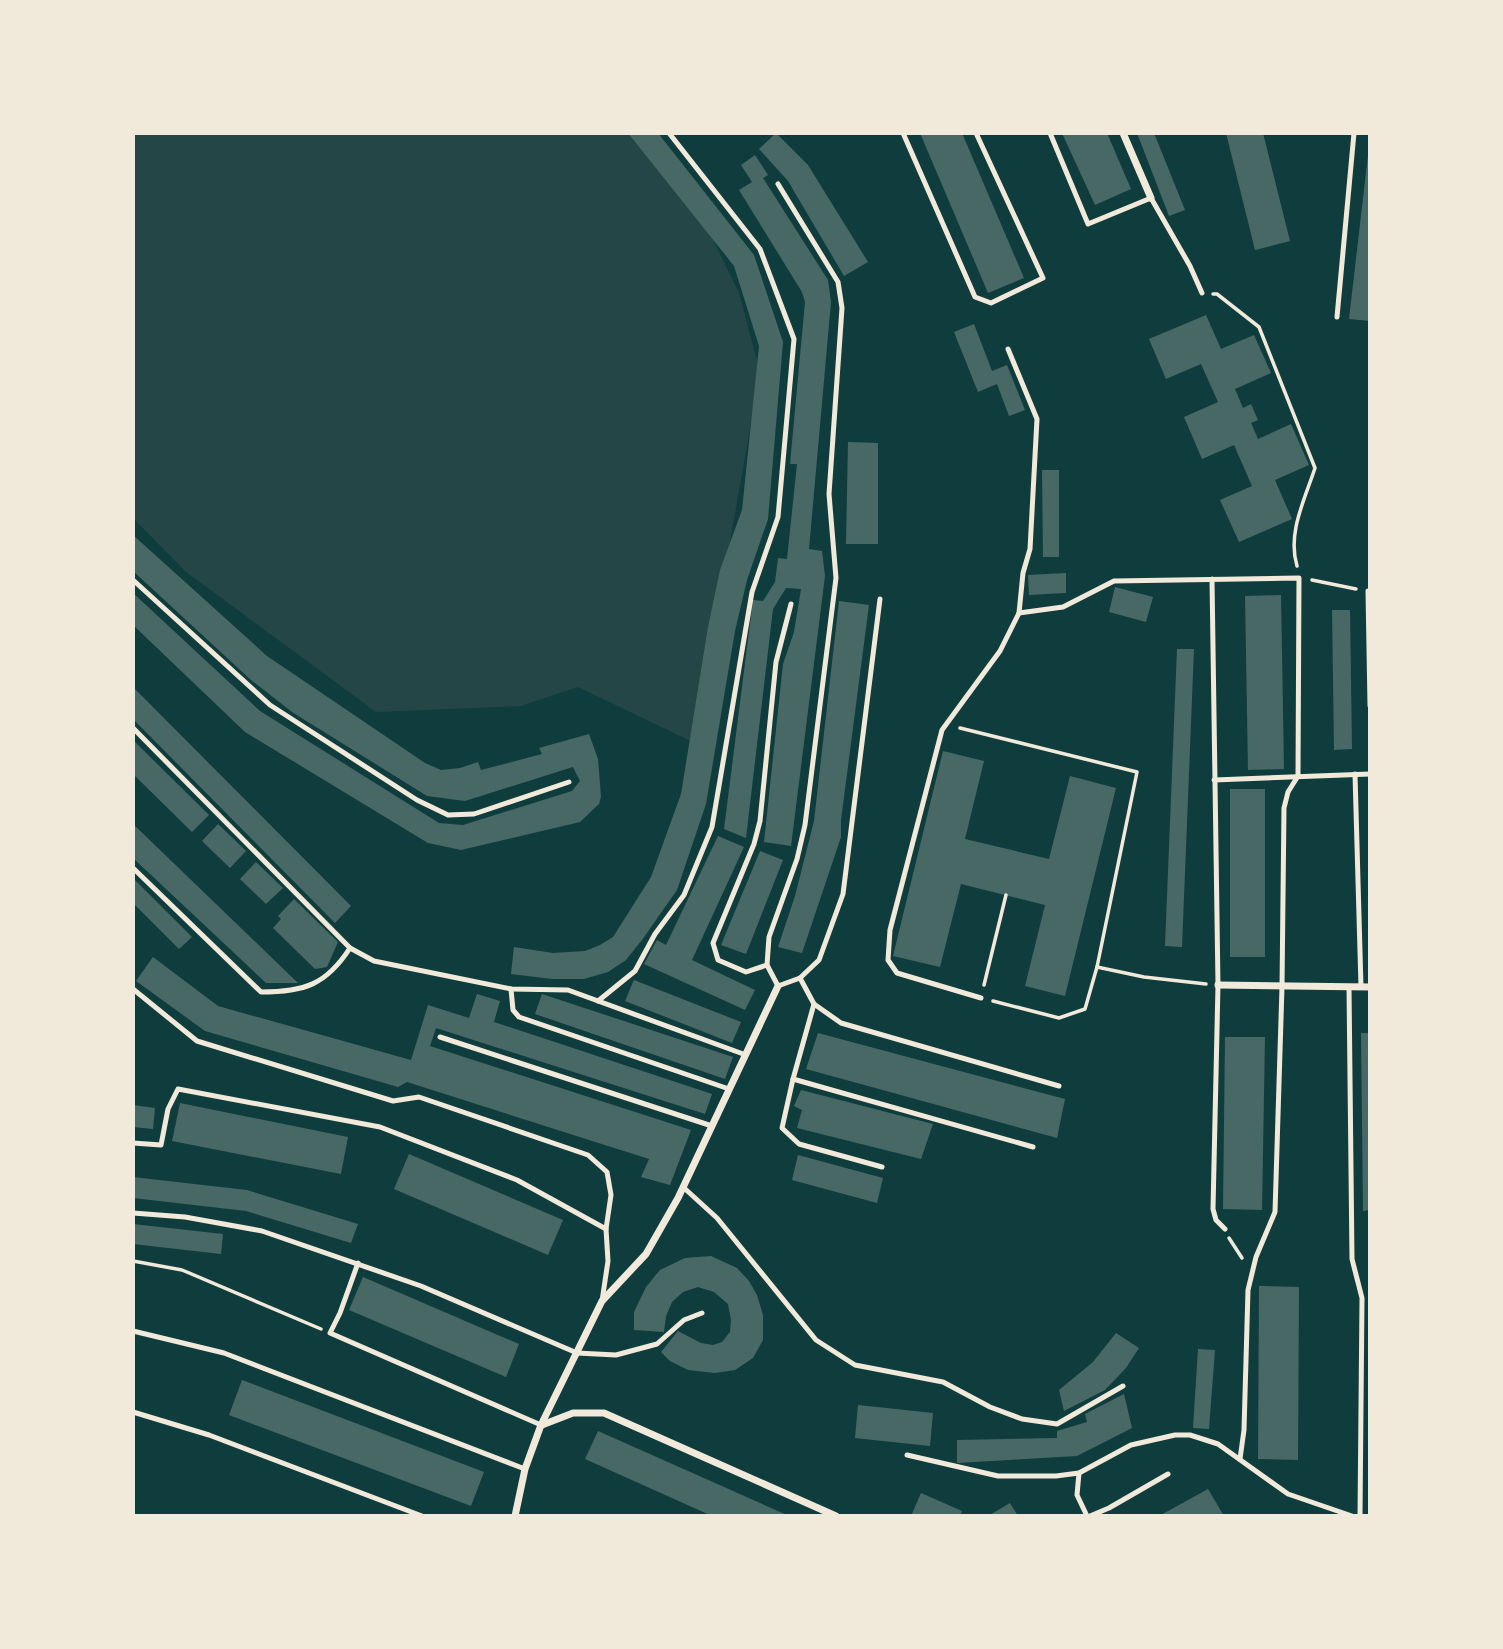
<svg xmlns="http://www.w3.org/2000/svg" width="1503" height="1649" viewBox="0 0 1503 1649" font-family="Arial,sans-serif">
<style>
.green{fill:#244646}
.building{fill:#486865}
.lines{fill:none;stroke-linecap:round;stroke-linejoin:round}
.path{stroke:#f1e9da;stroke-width:3.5}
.service{stroke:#f1e9da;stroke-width:5}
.minor{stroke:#f1e9da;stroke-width:7}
</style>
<rect width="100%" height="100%" fill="#0f3d3e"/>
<polygon class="green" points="133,133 656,133 708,229 739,293 760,372 719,604 699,745 578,687 521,706 376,712 186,572 133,518"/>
<g class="building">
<polygon points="628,133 658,133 754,255 783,342 768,519 747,580 735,631 706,804 677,890 642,940 626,960 608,972 584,979 552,979 511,974 514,947 553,953 585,951 600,945 613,937 651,877 681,794 708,627 720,570 742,510 759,346 734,266"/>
<polygon points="776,133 808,165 868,262 844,276 788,181 759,149"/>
<polygon points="920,133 962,133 1024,278 988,293"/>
<polygon points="1062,133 1107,133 1131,189 1095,205"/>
<polygon points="1137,133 1154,133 1185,210 1169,216"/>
<polygon points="1226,133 1263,133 1290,241 1255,250"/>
<polygon points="755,155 768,175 763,178 828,280 831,302 809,549 822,551 825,576 791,846 764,842 783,664 794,632 801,589 786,588 773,609 746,838 724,829 753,600 763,601 775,582 778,558 787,559 797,464 790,464 805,302 802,292 739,190 752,182 741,165"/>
<polygon points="1368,155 1370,155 1370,321 1349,319"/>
<polygon points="1206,315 1221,349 1254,335 1271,373 1235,389 1243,408 1251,404 1258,420 1251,423 1258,439 1291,424 1309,465 1275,480 1292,519 1239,542 1220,500 1252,486 1234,445 1202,459 1184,417 1218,402 1201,364 1166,379 1149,339"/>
<polygon points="974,324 992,371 1007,365 1025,410 1009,416 997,384 978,392 954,332"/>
<polygon points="848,442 878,443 878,544 846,544"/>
<polygon points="1042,470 1059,470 1059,557 1043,557"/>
<polygon points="133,535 267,656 425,763 441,770 460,768 478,762 481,770 542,754 539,748 589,734 598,759 601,797 599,804 580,822 461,850 428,843 245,732 133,625 133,593 260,711 439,823 463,825 572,791 580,781 573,767 465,801 427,796 292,712 251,680 133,571"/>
<polygon points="1066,573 1066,593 1029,595 1028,575"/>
<polygon points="1115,587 1153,597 1146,622 1109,612"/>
<polygon points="1281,595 1284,769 1248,770 1245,596"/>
<polygon points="839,601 869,605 841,820 841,837 802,953 778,947 795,896 814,821"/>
<polygon points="1332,610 1350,610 1352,749 1334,750"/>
<polygon points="1177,649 1194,649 1182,947 1165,946"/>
<polygon points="133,687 351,906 335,923 133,719"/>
<polygon points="133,740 209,815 192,832 133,774"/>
<polygon points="943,751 984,761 965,839 1049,859 1070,776 1116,788 1065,996 1025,986 1045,905 961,884 940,967 893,956"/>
<rect x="1230" y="789" width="35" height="168"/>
<polygon points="133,824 298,983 266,983 133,858"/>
<polygon points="218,824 246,851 230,868 202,841"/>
<polygon points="718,836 744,847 692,960 755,990 745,1010 644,964 657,940 666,945"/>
<polygon points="760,851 783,860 746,954 721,945"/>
<polygon points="256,862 283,888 266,904 240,879"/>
<polygon points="133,878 192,937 179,949 133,903"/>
<polygon points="294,899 338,942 327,967 315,969 273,928 281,919 278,916"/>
<polygon points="153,957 218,1006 411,1060 428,1005 469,1018 477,994 500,1001 494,1022 712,1094 705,1114 436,1028 430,1046 691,1130 670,1185 641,1177 649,1159 407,1082 398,1087 205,1031 136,981"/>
<polygon points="634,980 741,1022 732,1043 625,1001"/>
<polygon points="542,994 733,1057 725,1079 535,1014"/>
<polygon points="818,1033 1065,1099 1057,1138 806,1069"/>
<polygon points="1361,1033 1370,1033 1370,1210 1363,1211"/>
<polygon points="1225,1037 1265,1037 1262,1210 1223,1209"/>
<polygon points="801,1090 933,1124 921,1159 797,1128 802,1110 794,1106"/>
<polygon points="180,1103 348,1137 341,1174 172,1141"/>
<polygon points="133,1105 155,1108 153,1129 133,1127"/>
<polygon points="409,1154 563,1220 548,1255 394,1189"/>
<polygon points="798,1155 883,1178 877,1203 792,1180"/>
<polygon points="133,1177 247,1190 358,1224 351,1243 246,1211 133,1198"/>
<polygon points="133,1224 223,1234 221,1254 133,1244"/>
<polygon points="711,1256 737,1268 749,1281 757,1295 763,1315 763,1340 753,1358 735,1370 715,1373 688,1370 670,1361 661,1352 678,1331 701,1343 713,1345 722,1342 730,1332 731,1320 728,1304 714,1292 698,1287 683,1292 672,1302 666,1316 664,1332 634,1330 634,1312 646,1287 660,1270 685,1258"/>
<polygon points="363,1277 519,1344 506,1377 349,1310"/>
<polygon points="1259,1286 1299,1287 1298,1460 1258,1459"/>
<polygon points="1116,1333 1139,1348 1126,1368 1105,1390 1064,1411 1059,1390 1093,1362"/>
<polygon points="1198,1349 1215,1350 1209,1429 1193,1428"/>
<polygon points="242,1380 484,1472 471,1506 229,1415"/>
<polygon points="1124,1394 1132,1428 1077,1456 957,1463 957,1440 1057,1438 1057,1431 1087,1422 1085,1414"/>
<polygon points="858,1405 933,1413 930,1446 855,1438"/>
<polygon points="598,1431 789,1516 712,1516 585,1459"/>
<polygon points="1208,1489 1224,1516 1159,1516"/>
<polygon points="921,1493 962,1511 960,1516 911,1516"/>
<polygon points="1010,1503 1018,1516 988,1516"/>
</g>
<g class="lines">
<g class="path">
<path d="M1213,294h4l42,33 56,141c-10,31 -28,65 -18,98"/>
<polyline points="1312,580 1356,589"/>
<polyline points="960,728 1137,772 1097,967 1085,1009 1059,1018 993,1001"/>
<polyline points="1097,967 1144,977 1206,984"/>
<polyline points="984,985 1006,895"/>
<polyline points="1229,1238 1242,1258"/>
<polyline points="133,1261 182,1270 321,1329"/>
</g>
<g class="service">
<polyline points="903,133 975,297 991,303 1043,278 976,133"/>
<polyline points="1050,133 1088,224 1151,198 1190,266 1202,293"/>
<polyline points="778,184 838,282 842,308 829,494 836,578 805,825 797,859 769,937 767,965 778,986 800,978 819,960 843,894 880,599"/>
<polyline points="1337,317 1354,133"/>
<polyline points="1212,579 1218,985 1213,1209 1216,1220 1225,1229"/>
<polyline points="133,580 270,705 417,800 448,815 474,814 569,782"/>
<polyline points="1368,591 1370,706"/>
<polyline points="1019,613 1063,607 1114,581 1299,578 1298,776 1288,792 1284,808 1282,987 1275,1212 1256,1257 1248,1290 1244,1430 1240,1459"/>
<path d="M133,728l217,220c-24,37 -46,44 -89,44l-128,-124"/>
<polyline points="1355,774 1361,987"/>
<polyline points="1214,780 1370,774"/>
<polyline points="350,948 374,961 511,989 568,990 746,1055"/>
<polyline points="767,965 746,972 718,960 713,943 754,844 760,821 776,662 791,604"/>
<polyline points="800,978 814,1004 841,1023 1059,1086"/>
<polyline points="1349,987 1352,1259 1362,1298 1360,1516"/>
<polyline points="133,989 197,1041 393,1101 419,1097 588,1155 607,1172 611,1195 606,1229 608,1261 602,1301"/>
<polyline points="511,989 513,1010 519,1017 729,1089"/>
<polyline points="981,998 897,973 888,960 890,930 942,730 1000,651 1019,613 1023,573 1030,549 1037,419 1008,349"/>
<polyline points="598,1001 635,971 655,934 684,895 712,827 752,592 778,517 794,339 760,249 669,133"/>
<polyline points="814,1004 793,1079 1033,1147"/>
<polyline points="440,1037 712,1126"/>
<polyline points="793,1079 782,1128 799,1144 882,1167"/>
<polyline points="133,1143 161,1145 168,1109 178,1089 380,1127 517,1180 606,1229"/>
<polyline points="683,1187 717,1218 816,1340 855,1365 943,1382 990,1407 1022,1419 1057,1424 1123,1386"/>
<polyline points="133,1213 185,1217 262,1231 421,1286 577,1353 616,1355 657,1344 684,1320 702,1313"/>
<polyline points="358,1263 340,1313 330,1333 541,1425"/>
<polyline points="133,1331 224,1353 525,1469"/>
<polyline points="133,1412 209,1435 422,1516"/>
<polyline points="907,1455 998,1476 1056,1476 1079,1473 1131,1445 1175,1435 1190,1435 1218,1444 1288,1494 1352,1516"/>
<polyline points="1079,1473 1077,1495 1087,1516"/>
<polyline points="1090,1516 1109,1508 1168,1474"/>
</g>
<g class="minor">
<polyline points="1123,133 1151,198"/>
<polyline points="1218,985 1370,987"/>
<polyline points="542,1425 573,1413 604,1413 836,1516"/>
<polyline points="515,1516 525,1469 541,1425 602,1301 646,1254 678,1198 778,986"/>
</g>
</g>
<rect width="1503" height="1649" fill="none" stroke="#f1e9da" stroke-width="270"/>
</svg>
